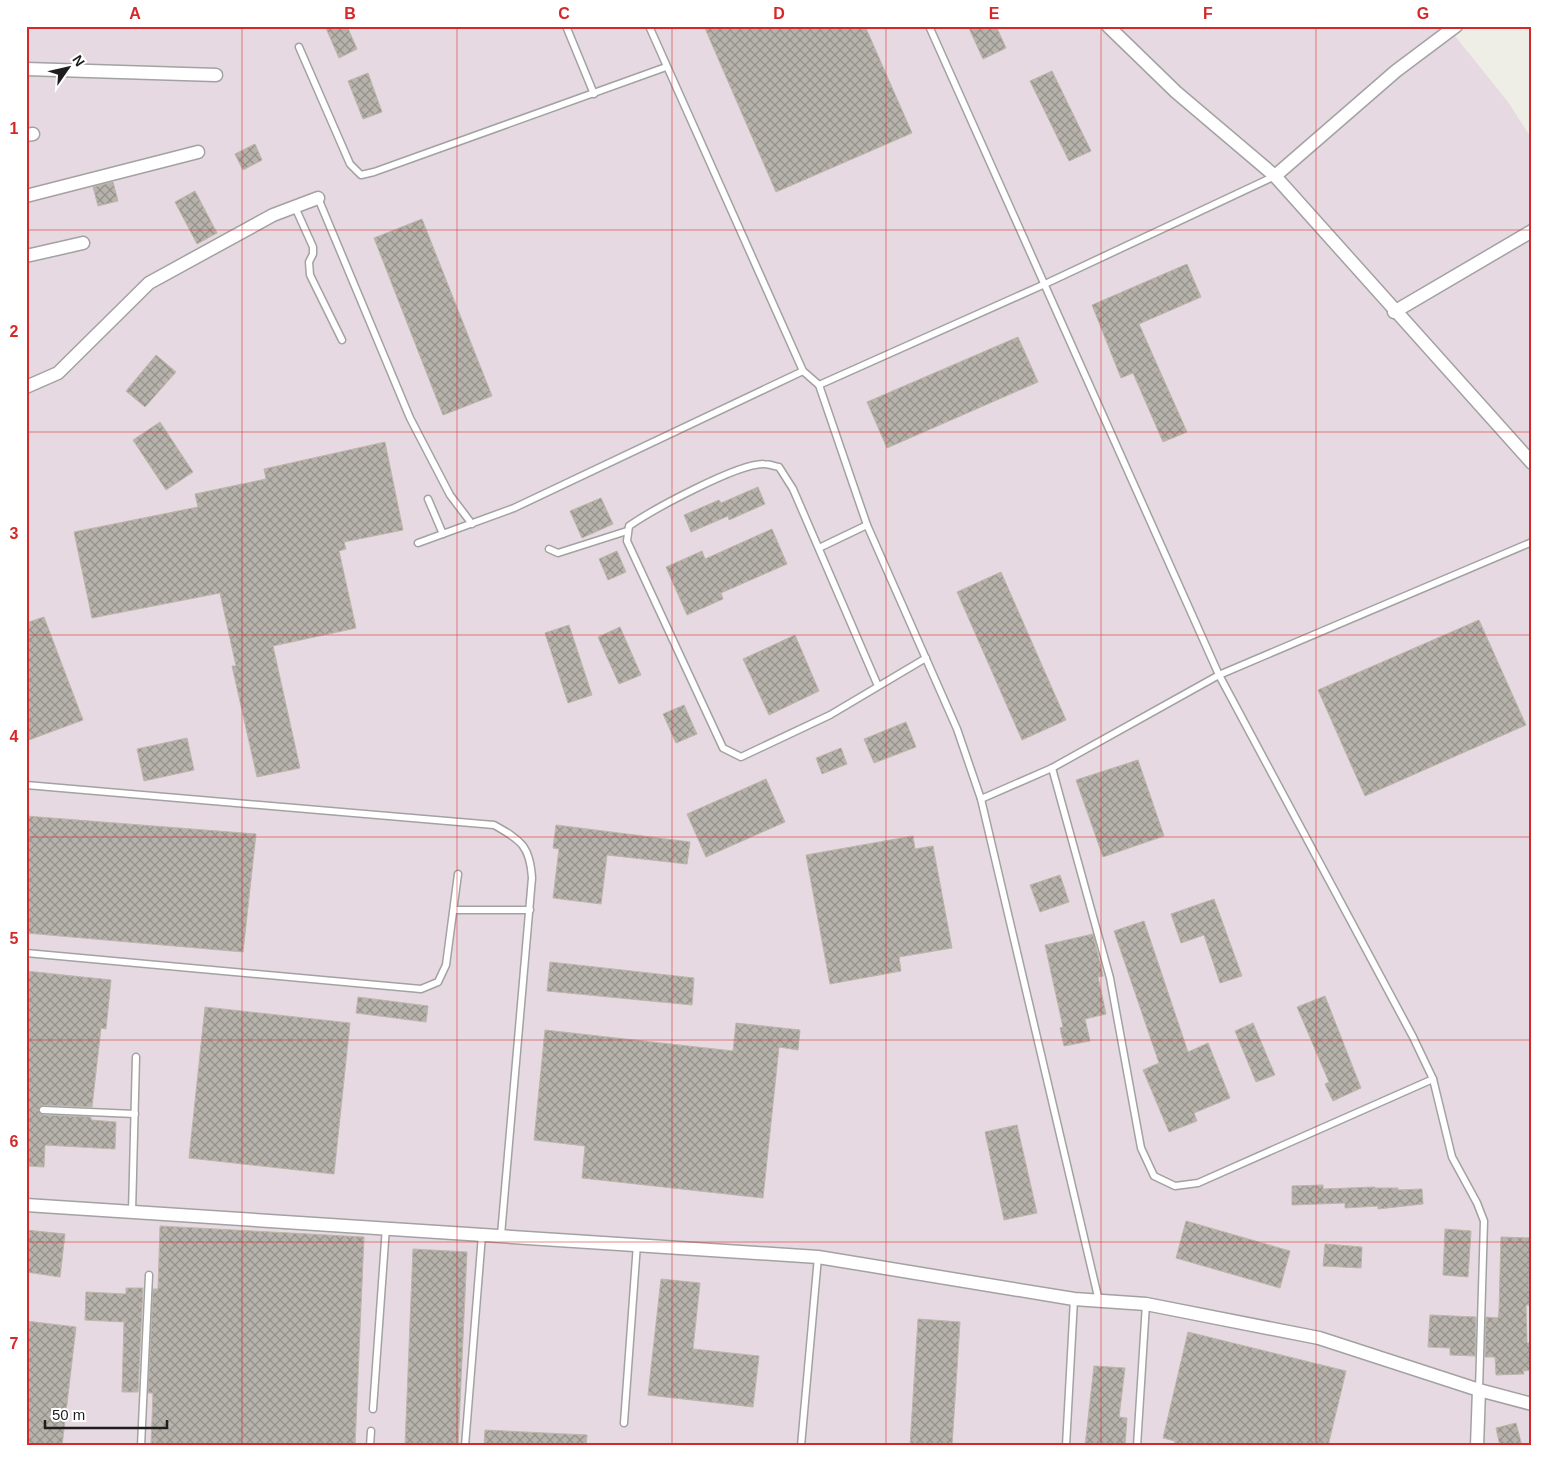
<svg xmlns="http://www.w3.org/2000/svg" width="1558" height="1472" viewBox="0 0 1558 1472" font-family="Helvetica,sans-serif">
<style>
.industrial{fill:#e6d9e1}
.building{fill:url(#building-cross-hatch);stroke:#beb6aa}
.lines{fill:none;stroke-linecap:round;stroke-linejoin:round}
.lane-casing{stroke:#a2a2a2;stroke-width:9}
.street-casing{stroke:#a2a2a2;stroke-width:15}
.lane{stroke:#fff;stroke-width:6}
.street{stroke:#fff;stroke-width:12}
.grid{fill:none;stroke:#d62828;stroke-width:1;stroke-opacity:0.55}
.neatline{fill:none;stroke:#d62828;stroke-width:2}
.grid-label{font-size:16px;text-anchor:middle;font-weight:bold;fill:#d62828}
</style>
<defs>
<pattern id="building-cross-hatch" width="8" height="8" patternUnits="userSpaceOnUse" patternTransform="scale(1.25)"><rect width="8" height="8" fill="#b7b3ac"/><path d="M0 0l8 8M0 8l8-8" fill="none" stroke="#94918b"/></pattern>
</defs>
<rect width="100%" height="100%" fill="#eeede6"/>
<polygon class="industrial" points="26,26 1447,26 1508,102 1532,139 1532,1446 26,1446"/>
<g class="building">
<polygon points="325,26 347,26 357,49 339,58"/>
<polygon points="704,26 865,26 912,133 776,192"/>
<polygon points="968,26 996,26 1006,48 983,59"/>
<polygon points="1052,71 1091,151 1069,161 1030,81"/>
<polygon points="368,73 382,112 363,119 348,81"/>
<polygon points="255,144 262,160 243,170 235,154"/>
<polygon points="113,182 118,201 98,206 93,187"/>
<polygon points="195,191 217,233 197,244 175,202"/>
<polygon points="422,219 492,396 443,415 374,238"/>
<polygon points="1187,264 1201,297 1139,324 1187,432 1163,442 1133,373 1121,378 1092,305"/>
<polygon points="1018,337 1038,382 887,448 867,402"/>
<polygon points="156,355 176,372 145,407 126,391"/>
<polygon points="160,422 193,472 166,490 133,440"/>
<polygon points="385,442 403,530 344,542 346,549 339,551 356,628 273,646 300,768 257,777 232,666 236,666 220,593 92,618 74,532 198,507 195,494 266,479 264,469"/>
<polygon points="758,487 765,504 729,520 728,516 691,532 684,515 719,500 721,503"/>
<polygon points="601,498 613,524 582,538 570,511"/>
<polygon points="772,529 787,564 721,593 723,599 687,615 666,567 702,551 705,559"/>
<polygon points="617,551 626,572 608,580 599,559"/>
<polygon points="1001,572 1066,720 1022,740 957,592"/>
<polygon points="44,617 83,720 26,741 26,623"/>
<polygon points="1479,620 1526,725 1365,796 1318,690"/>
<polygon points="569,625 592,695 568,703 545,633"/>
<polygon points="620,627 641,675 619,684 598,637"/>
<polygon points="795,635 819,691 769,715 743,659"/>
<polygon points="684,705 697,734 676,743 663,714"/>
<polygon points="906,722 916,747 874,763 864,739"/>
<polygon points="187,738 194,770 144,781 137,749"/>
<polygon points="841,748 847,764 822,774 816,758"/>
<polygon points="1138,760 1164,836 1103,857 1076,780"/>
<polygon points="766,779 785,822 706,857 687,814"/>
<polygon points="26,816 256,834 243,952 26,933"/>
<polygon points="556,825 690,842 687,864 607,855 601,904 553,898 559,849 553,848"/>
<polygon points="913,836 915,849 933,846 952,948 899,957 901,971 830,984 806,855"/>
<polygon points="1060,875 1069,902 1040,912 1030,885"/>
<polygon points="1214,899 1242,976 1220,983 1204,935 1181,943 1171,914"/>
<polygon points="1144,921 1188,1052 1208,1043 1230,1098 1194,1113 1197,1121 1169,1132 1143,1070 1159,1063 1114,931"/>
<polygon points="1093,934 1103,976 1098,977 1106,1014 1085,1019 1090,1041 1064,1046 1060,1028 1063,1027 1045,945"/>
<polygon points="550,962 694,978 692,1005 547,991"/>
<polygon points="26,971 111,980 106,1029 101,1028 92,1107 43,1105 38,1110 43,1115 91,1117 91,1120 116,1122 115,1149 45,1145 44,1167 26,1166"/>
<polygon points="1325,996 1361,1088 1333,1101 1325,1084 1329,1082 1297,1007"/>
<polygon points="358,997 428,1006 426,1022 356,1013"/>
<polygon points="205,1007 350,1023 334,1174 189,1158"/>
<polygon points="736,1023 800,1030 798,1050 779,1047 763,1198 582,1178 585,1146 534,1140 545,1030 733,1051"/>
<polygon points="1253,1023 1275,1075 1256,1082 1235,1031"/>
<polygon points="1017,1125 1037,1213 1004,1220 985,1132"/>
<polygon points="1323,1185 1323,1189 1375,1187 1375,1188 1398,1188 1398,1190 1422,1189 1423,1204 1378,1209 1378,1206 1345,1208 1345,1203 1292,1205 1292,1186"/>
<polygon points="1186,1221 1290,1251 1280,1288 1176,1258"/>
<polygon points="160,1226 364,1237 355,1446 151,1446 153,1393 148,1393 153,1289 158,1289"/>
<polygon points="1445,1229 1471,1231 1468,1277 1443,1275"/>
<polygon points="26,1230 65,1234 60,1277 26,1272"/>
<polygon points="1501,1237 1530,1238 1529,1290 1532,1290 1532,1305 1526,1305 1527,1343 1532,1343 1532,1370 1523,1371 1524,1374 1496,1375 1495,1357 1485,1357 1486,1317 1498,1318 1499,1311"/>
<polygon points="1325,1244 1362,1247 1361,1268 1323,1266"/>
<polygon points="413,1249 467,1252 458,1446 405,1446"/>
<polygon points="661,1279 700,1283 693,1349 759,1356 753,1407 648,1395"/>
<polygon points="126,1288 143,1288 138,1392 122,1392 124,1322 85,1320 86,1292 126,1294"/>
<polygon points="1430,1315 1476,1317 1475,1356 1450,1355 1450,1348 1428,1347"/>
<polygon points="918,1319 960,1322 952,1446 910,1446"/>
<polygon points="26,1321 76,1327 62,1446 26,1446"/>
<polygon points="1188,1332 1346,1371 1328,1446 1173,1446 1175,1441 1163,1438"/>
<polygon points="1094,1366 1125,1368 1119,1417 1127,1418 1125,1446 1085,1446"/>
<polygon points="1516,1423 1522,1446 1500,1446 1496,1428"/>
<polygon points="485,1430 587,1435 586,1446 484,1446"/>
</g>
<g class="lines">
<defs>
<g id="lane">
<polyline points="566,26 594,94"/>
<polyline points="649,26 803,371 819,385 867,525 957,729 981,799 1099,1301"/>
<polyline points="929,26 1219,675 1413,1037 1433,1079 1452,1157 1477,1203 1484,1221 1479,1390"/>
<polyline points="299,47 350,164 361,175 374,172 666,67"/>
<polyline points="318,198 410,418 450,495 472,524"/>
<polyline points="295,207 313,247 313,254 309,262 310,275 342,340"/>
<polyline points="819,385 1045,284 1275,176"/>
<polyline points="428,499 443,534"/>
<polyline points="418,543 514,508 803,371"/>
<polyline points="819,548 867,525"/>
<polyline points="549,549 558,553 627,531"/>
<path d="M878,686l-85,-197 -14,-22c-5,-1 -10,-3 -15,-3 -26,-1 -112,46 -135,62l-2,15 96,207 18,9 89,-42 96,-57"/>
<polyline points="1052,768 1110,978 1141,1148 1154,1176 1175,1186 1198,1183 1433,1079"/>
<path d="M26,785l468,40c27,15 36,21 38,53l-31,357"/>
<polyline points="981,799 1052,768 1219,675 1532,542"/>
<polyline points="454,910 530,910"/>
<polyline points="26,953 421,989 438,982 446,965 458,874"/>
<polyline points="43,1110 135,1114"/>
<polyline points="132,1212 136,1057"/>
<polyline points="373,1409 386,1227"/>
<polyline points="624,1423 637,1244"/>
<polyline points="141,1446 149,1275"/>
<polyline points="370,1446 371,1431"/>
<polyline points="465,1446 482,1235"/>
<polyline points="801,1446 818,1257"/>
<polyline points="1066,1446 1074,1299"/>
<polyline points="1137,1446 1146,1304"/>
</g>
<g id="street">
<polyline points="1108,26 1176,92 1275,176 1532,463"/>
<polyline points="26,69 216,75"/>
<polyline points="26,135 33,134"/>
<polyline points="1275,176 1396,71 1456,26"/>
<polyline points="26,196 198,152"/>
<polyline points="26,256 83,243"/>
<polyline points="1394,312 1532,231"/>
<polyline points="26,387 58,373 149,283 273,215 318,198"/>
<polyline points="26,1205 818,1257 1074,1299 1146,1304 1319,1338 1479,1390 1532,1404"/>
<polyline points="1477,1446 1479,1390"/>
</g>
</defs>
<use href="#lane" class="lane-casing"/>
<use href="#street" class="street-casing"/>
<use href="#lane" class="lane"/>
<use href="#street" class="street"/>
</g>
<path class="grid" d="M242,26v1420M457,26v1420M672,26v1420M886,26v1420M1101,26v1420M1316,26v1420M26,230h1506M26,432h1506M26,635h1506M26,837h1506M26,1040h1506M26,1242h1506"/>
<rect width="1558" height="1472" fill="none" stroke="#ffffff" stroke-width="55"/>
<g transform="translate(68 68) rotate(56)" stroke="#ffffff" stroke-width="4" paint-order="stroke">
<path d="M0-4L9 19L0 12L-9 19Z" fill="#1e1e1e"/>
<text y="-8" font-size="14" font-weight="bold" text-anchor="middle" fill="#1e1e1e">N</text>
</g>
<path d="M45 1420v8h122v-8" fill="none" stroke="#1e1e1e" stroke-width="2.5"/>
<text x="52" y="1420" font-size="15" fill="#1e1e1e" stroke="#ffffff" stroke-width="4" paint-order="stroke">50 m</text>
<rect x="28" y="28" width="1502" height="1416" class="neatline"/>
<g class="grid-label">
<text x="135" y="19">A</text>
<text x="350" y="19">B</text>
<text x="564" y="19">C</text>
<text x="779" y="19">D</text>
<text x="994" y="19">E</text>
<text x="1208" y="19">F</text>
<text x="1423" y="19">G</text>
<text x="14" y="134">1</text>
<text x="14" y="337">2</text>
<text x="14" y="539">3</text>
<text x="14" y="742">4</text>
<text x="14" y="944">5</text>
<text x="14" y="1147">6</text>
<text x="14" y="1349">7</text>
</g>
</svg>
